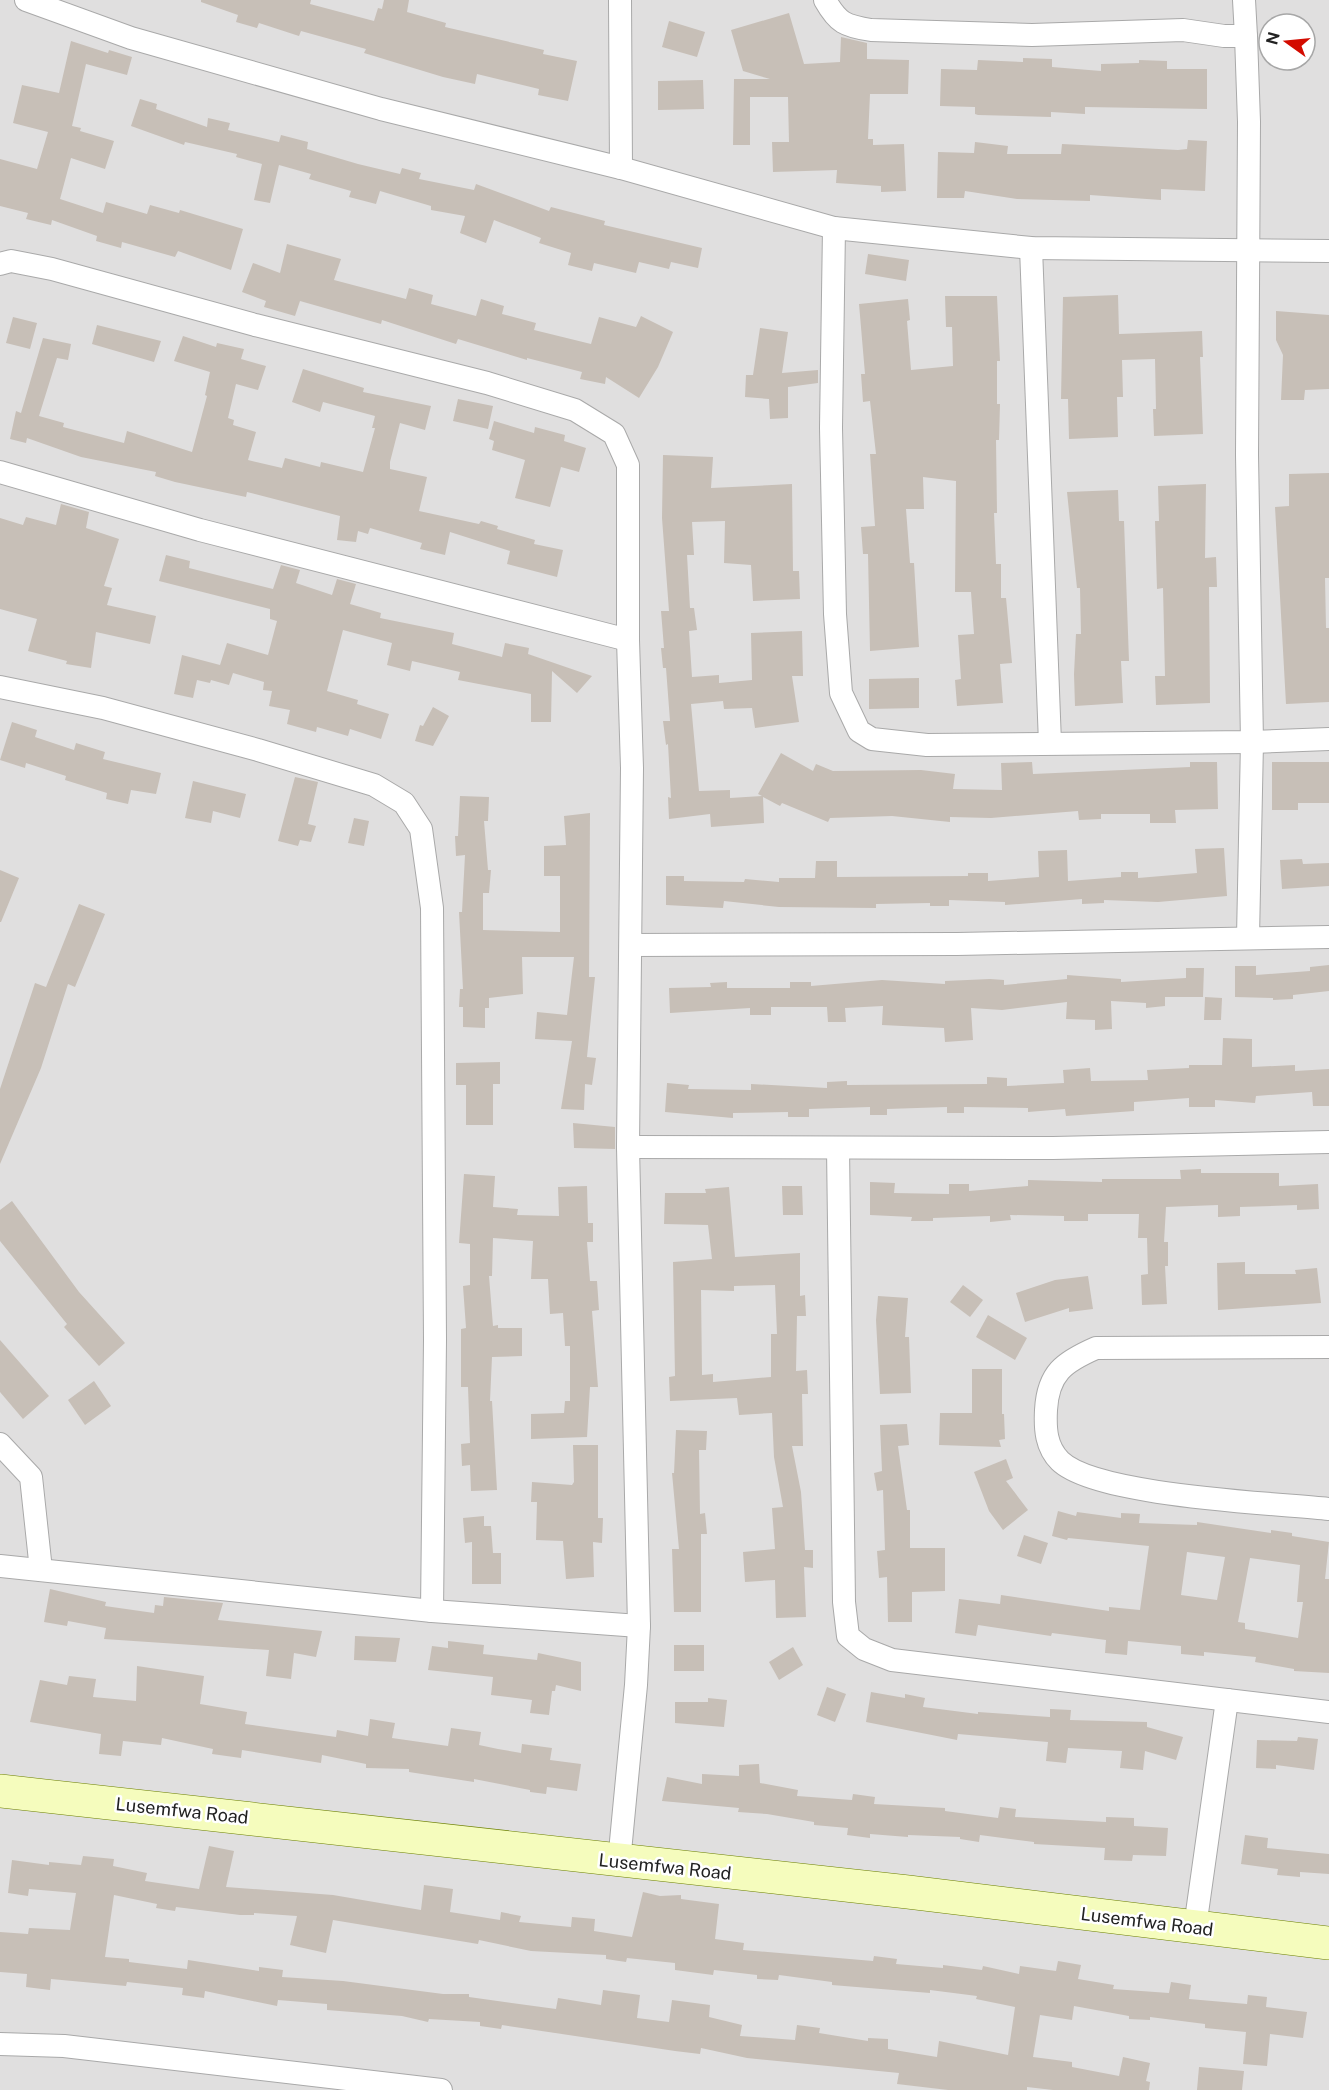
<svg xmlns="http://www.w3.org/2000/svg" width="1329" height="2090" viewBox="0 0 1329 2090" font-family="'Public Sans',sans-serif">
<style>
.residential{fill:#e0dfdf;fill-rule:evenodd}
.building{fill:#c7bfb7;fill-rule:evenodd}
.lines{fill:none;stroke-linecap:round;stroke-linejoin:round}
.street-casing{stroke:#a9a9a9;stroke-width:24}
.secondary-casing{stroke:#6c8002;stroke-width:34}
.street{stroke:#fff;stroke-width:22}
.secondary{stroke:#f5fcbd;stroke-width:33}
.labels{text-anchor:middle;stroke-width:5;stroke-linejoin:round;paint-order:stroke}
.street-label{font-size:18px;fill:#222;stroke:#fff}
</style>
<rect width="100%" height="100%" fill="#f2efe8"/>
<path class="residential" d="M0,0h1329v2090h-1329zM1269,24h36v36h-36z"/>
<g class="building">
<polygon points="201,0 311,0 310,4 374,21 378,8 382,9 384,0 409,0 407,12 446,23 445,27 544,50 543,54 577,61 568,101 538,95 539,89 477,74 475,84 443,77 364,53 366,49 301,31 299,36 259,23 257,28 236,22 238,15 201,2"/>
<polygon points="789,13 804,64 840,62 841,37 867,43 867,59 909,60 908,94 870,94 868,139 873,139 873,145 904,144 906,191 881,192 881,186 836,183 837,170 773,172 772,142 789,142 788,97 750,97 750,145 733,145 734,79 770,79 743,71 731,30"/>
<polygon points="669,21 705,32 697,57 662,47"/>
<polygon points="71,41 108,53 109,50 132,57 127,75 86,64 72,126 81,128 80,131 114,141 105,169 71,158 60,199 103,213 106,202 147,214 150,205 179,213 180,210 243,229 231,270 178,251 175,257 122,242 121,248 96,241 97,236 52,220 51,225 26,219 28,213 0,206 0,159 37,169 48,132 13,123 22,85 59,93"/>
<polygon points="1023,58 1052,59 1052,67 1101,71 1101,64 1139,63 1139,60 1167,61 1167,69 1207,69 1207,109 1085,107 1085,114 1051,112 1051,117 978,115 975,114 975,107 940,106 941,69 977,70 978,60 1023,62"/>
<polygon points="703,80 704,109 658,110 658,81"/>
<polygon points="140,99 157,104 156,109 207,127 208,118 230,123 228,130 279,142 281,135 308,142 307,149 358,164 400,174 402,168 421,173 419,179 474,190 476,184 549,211 551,207 605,221 604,225 702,248 698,268 671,262 669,269 639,262 636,273 594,263 592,271 568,265 571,253 539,243 541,238 494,220 486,243 460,233 465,216 431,210 431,206 380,191 376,204 349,197 351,191 309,179 311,174 279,165 270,203 254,200 262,164 236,157 237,154 185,142 184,145 131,126"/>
<polygon points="1188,140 1207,141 1205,191 1161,189 1161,200 1090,195 1090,201 1017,199 965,191 964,198 937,198 938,152 974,153 975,142 1008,146 1007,154 1061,154 1062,144 1178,150 1187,149"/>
<polygon points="287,244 341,259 334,280 406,299 409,288 433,295 431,304 476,316 481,299 504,306 502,314 536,323 534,330 591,344 599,317 636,327 641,316 673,332 658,367 639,398 606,377 605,384 580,379 582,372 527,358 527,360 458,339 456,344 382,320 381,324 300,301 295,316 264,307 266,301 242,292 253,263 280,273"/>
<polygon points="868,254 909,260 906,281 865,274"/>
<polygon points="1118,295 1119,334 1202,331 1203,357 1200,357 1203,434 1154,436 1153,409 1156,409 1155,359 1122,360 1123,397 1117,397 1118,437 1069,439 1068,399 1061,399 1063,297"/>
<polygon points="945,296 997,296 1000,361 997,361 997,404 1000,404 999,440 996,440 997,513 994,513 996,564 1001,564 1001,598 1006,598 1012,663 1000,664 1003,703 957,706 955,680 961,679 958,635 974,634 971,592 955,592 956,481 923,477 924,509 906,509 910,563 914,563 919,647 870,651 868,554 863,554 861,527 875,526 870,454 876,454 870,401 863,402 861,374 865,374 859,304 908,299 910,320 907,321 911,370 953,366 952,327 946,327"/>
<polygon points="1276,311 1329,315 1329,389 1305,390 1304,400 1281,400 1283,355 1276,340"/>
<polygon points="13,317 37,323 30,349 6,343"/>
<polygon points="97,325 161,341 154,362 92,344"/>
<polygon points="760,328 788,332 782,373 818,370 818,383 788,387 788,418 770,419 769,399 745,397 746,375 753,375"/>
<polygon points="183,336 216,347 217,343 244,349 241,359 266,366 258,390 236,384 228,418 234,420 233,425 256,432 248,460 282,468 285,458 320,467 321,462 363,472 375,428 372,428 375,416 323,402 320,412 292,402 303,369 364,388 363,392 431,406 425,430 400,423 390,462 390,469 427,477 419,511 479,524 481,521 498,526 497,529 535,540 534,544 563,550 557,577 507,564 510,551 450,532 445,555 420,549 422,543 370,528 368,534 358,531 356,542 337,540 340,516 247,492 246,497 175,482 155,476 156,472 81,457 27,438 26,443 10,439 16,411 21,413 43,338 71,344 68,360 57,358 39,416 64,423 63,427 124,443 127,431 192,452 207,396 205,395 210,372 174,361"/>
<polygon points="458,399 493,406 488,429 453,421"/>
<polygon points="494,421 534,433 535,427 565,435 564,441 586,448 579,472 561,467 550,507 515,498 525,460 492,450 494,441 489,439"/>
<polygon points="663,455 713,457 711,488 792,484 793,571 799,571 800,599 753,601 751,565 724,563 725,521 692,522 694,555 687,555 690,608 694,608 697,630 689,631 692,677 719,675 719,683 752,680 751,633 802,631 803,676 792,676 799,722 755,728 752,708 724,709 723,701 691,704 699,791 730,790 730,798 762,796 758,794 781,753 813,771 816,764 833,771 921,770 955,774 953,789 1002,790 1001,763 1032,762 1033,774 1190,767 1190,762 1217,762 1218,809 1175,810 1176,823 1150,823 1150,814 1101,814 1101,819 1079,820 1078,811 991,818 950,817 950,822 892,816 830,818 828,822 782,803 780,806 763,797 764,823 711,827 710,814 669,819 668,797 671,798 668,744 666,745 663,721 670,721 666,668 663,668 661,648 664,648 661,611 669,611 662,518"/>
<polygon points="1329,473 1329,578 1325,578 1326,628 1329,628 1329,702 1286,704 1275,507 1289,506 1289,474"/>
<polygon points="1206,484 1205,558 1216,557 1217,587 1209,587 1210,703 1156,705 1155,676 1165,676 1163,588 1157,589 1155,521 1159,521 1158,486"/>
<polygon points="1118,490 1119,521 1124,521 1129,661 1121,661 1123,703 1075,706 1074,674 1076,634 1081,634 1080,588 1077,588 1067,492"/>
<polygon points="61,504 89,512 86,528 119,539 104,586 112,588 107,605 156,616 150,644 96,632 91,668 66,664 67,661 28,651 37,619 0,609 0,518 23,525 26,517 56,525"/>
<polygon points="166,555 190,561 189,568 273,589 281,565 300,570 296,583 332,595 337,579 356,584 350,604 381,613 380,618 454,633 452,644 502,657 505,643 529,648 528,654 592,676 577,693 552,671 551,722 531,722 531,694 458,680 460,672 412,661 410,671 387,665 392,643 343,630 327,691 358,700 357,704 389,714 381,739 350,729 348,736 317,727 316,732 287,724 290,710 269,706 272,691 263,690 264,682 233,673 229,685 211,680 210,683 197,680 193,698 174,694 182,655 220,665 227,643 268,655 277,621 270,619 270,609 159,581"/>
<polygon points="919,678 919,708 869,709 869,679"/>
<polygon points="433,707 449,716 433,746 415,741 420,725 423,726"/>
<polygon points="12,722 37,730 35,737 74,750 76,743 105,752 103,759 161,773 156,794 131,790 128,804 106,799 107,793 65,780 66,776 26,763 25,768 0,760"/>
<polygon points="1272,762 1329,762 1329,803 1298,803 1298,810 1272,810"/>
<polygon points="295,777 318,782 308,824 316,826 311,842 300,840 298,846 278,841"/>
<polygon points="193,781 246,794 240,818 213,811 211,823 185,818"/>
<polygon points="460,796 489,797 488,821 484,821 488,870 491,870 489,893 483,893 483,930 560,932 560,876 544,876 544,846 566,845 564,816 590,813 589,977 595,977 587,1057 596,1058 592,1085 585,1084 584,1110 561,1109 572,1041 535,1039 537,1012 567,1015 574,957 522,957 523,994 489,998 489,1008 485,1008 485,1028 463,1027 463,1007 459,1007 460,989 463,989 459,912 462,912 465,855 456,856 455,836 458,836"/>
<polygon points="354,818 369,821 364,846 348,843"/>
<polygon points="1224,848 1227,896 1158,902 1104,900 1104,903 1082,904 1082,899 1005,905 1005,902 949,900 949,906 930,906 930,903 876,904 876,908 779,907 724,901 723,908 666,905 666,876 684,876 684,881 744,882 745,879 779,882 779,878 815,878 816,861 837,861 837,877 968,876 968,873 988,873 988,881 1039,877 1038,851 1067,850 1068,881 1121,877 1121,872 1138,872 1138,878 1197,873 1195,849"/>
<polygon points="1302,859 1303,864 1329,863 1329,886 1282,889 1280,860"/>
<polygon points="0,870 19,878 1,922 0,922"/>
<polygon points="79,904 105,914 75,987 68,984 41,1068 0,1164 0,1089 35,983 46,987"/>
<polygon points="1329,965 1329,991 1293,995 1293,999 1273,1000 1273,998 1235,997 1235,966 1256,966 1256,975 1310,971 1310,967"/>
<polygon points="1186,968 1204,968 1203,997 1165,997 1165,1006 1146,1008 1146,1003 1111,1001 1112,1029 1095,1030 1095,1020 1066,1019 1067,1002 1002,1010 971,1008 973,1040 945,1042 944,1028 882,1025 883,1006 845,1008 846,1022 828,1022 827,1007 771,1007 771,1015 750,1015 750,1008 670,1013 669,988 711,987 710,983 727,982 727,988 790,988 790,982 811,982 811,986 882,980 945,984 945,981 990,979 1004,980 1004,985 1067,979 1067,975 1121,979 1121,982 1186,978"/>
<polygon points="1205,997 1222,998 1221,1020 1204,1020"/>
<polygon points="1223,1038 1252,1039 1252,1067 1295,1065 1295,1071 1329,1069 1329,1106 1313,1106 1312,1092 1256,1096 1255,1103 1215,1100 1215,1107 1189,1107 1189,1098 1134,1102 1134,1111 1066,1116 1065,1109 1028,1112 1028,1108 964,1107 964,1113 947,1113 947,1107 887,1109 887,1115 870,1115 870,1107 809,1109 809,1117 788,1117 788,1112 733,1113 733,1118 665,1112 667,1083 689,1085 688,1089 751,1090 751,1084 827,1088 827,1082 847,1081 847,1085 987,1084 987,1077 1007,1078 1007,1086 1064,1083 1063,1070 1090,1068 1091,1081 1148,1080 1147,1070 1189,1068 1189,1065 1222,1065"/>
<polygon points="500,1062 500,1084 493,1084 493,1125 466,1125 466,1085 456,1085 456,1063"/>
<polygon points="573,1123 615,1127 615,1149 574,1148"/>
<polygon points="1201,1169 1201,1173 1279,1173 1279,1186 1318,1184 1319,1209 1297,1210 1297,1205 1240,1207 1240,1216 1218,1217 1218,1205 1166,1207 1164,1242 1168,1242 1168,1266 1165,1266 1167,1304 1142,1305 1141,1275 1148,1274 1147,1238 1138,1238 1139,1214 1088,1214 1088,1221 1064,1221 1064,1216 1010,1215 1011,1220 990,1222 990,1216 933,1218 933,1221 911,1221 912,1217 870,1215 870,1182 895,1183 894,1193 949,1194 949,1184 969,1184 969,1191 1028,1186 1028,1180 1102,1182 1102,1179 1181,1179 1180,1170"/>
<polygon points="464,1174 495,1176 493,1207 518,1209 517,1215 559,1216 558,1187 587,1186 588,1223 593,1223 593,1242 587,1242 590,1281 597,1281 599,1310 592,1311 598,1387 590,1387 587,1437 531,1439 531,1414 564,1413 565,1401 570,1401 570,1346 565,1346 563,1313 550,1314 548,1279 531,1279 533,1241 493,1238 492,1276 489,1276 493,1326 498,1325 498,1328 522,1328 522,1356 492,1357 490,1401 492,1401 497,1490 471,1491 470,1465 462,1466 461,1444 470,1443 468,1387 461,1387 461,1329 466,1328 463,1286 470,1285 470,1244 459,1243"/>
<polygon points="782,1186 802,1186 803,1215 783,1215"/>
<path d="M729,1187l6,70 65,-4v43l5,-1 1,21h-9l-1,55 11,-1 1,24h-6l1,52h-11l9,46 4,58h8v18l-9,-1 2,50 -30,1 -1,-38 -30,2 -2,-30 32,-3 -3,-41 11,-1 -9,-50 -2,-44 -33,2 -2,-17 -67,3 -1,-24 6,-1 -2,-114 39,-3 -4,-34 -44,-1 1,-31h41l-1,-4zM775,1285l2,49h-6v43l-58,5v-8l-11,1 -1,-85 33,1v-5z"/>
<polygon points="12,1201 79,1292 125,1343 99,1366 64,1327 67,1324 0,1241 0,1210"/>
<polygon points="1245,1262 1245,1274 1296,1274 1295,1270 1317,1268 1321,1303 1218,1310 1217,1263"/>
<polygon points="1088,1276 1093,1309 1069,1312 1069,1308 1025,1322 1016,1293 1055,1280"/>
<polygon points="963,1285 983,1300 970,1317 950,1302"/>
<polygon points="878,1296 908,1298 905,1337 909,1337 911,1393 880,1394 876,1320"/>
<polygon points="988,1315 1027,1338 1015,1360 976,1337"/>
<polygon points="0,1340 49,1396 23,1419 0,1392"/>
<polygon points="972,1369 1002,1369 1002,1414 1004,1414 1005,1439 999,1440 1001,1447 939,1445 940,1413 972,1413"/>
<polygon points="94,1381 111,1406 85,1425 68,1400"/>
<polygon points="907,1424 909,1445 898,1446 907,1510 910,1510 910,1548 945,1548 945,1591 912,1592 912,1622 888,1622 887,1577 879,1578 877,1551 885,1550 883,1490 877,1491 874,1473 882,1471 880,1425"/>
<polygon points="676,1430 707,1431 706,1450 699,1450 700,1514 705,1513 707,1534 701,1534 701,1612 674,1612 672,1549 679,1549 672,1473 674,1473"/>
<polygon points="573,1445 598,1445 598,1518 603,1518 602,1543 593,1542 594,1577 566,1579 563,1541 536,1540 537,1502 531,1502 532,1482 572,1485 574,1482"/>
<polygon points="1006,1459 1013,1478 1006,1481 1028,1510 1003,1530 989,1511 974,1472"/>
<path d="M1058,1511l18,5 1,-4 44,6v-5l19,1 -1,9 58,2v-3l74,11v-3l21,3v3l37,6 -4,37h4v94l-35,-2v-2l-39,-7 1,-5 -52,-5v4l-23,-2v-8l-53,-5 -1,14 -22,-2 1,-13 -54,-7 -1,3 -73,-11 -2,11 -21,-3 4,-34 41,5 1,-9 108,16v-4l31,3 9,-64 -81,-8 -1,2 -15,-4zM1187,1552l38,5 -8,43 -36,-5zM1250,1558l50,7 -3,37h6l-5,36 -53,-9v-6l-7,-1z"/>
<polygon points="484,1516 484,1526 491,1526 493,1553 501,1553 501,1584 472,1584 472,1542 465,1543 463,1518"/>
<polygon points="1024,1535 1048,1543 1041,1564 1017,1556"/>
<polygon points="50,1589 106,1602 105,1606 154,1613 155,1605 163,1606 164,1597 223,1603 218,1620 322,1631 316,1657 294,1653 291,1679 266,1676 269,1650 104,1639 106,1628 68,1621 67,1626 44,1622"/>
<polygon points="355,1636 400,1638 396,1662 354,1660"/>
<polygon points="448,1641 484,1645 483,1654 537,1660 538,1653 581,1662 581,1691 556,1685 555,1691 552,1691 549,1715 530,1713 532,1700 491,1695 493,1677 428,1670 432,1646 448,1648"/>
<rect x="674" y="1645" width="30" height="26"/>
<polygon points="793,1647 803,1665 779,1680 769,1662"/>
<polygon points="137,1666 204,1676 200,1704 247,1712 245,1724 336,1737 337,1730 368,1736 370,1719 395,1723 392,1738 448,1746 451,1728 481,1732 479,1745 498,1749 521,1753 522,1744 552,1748 550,1760 581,1764 577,1791 547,1787 546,1794 530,1792 530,1790 474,1779 474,1782 409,1772 409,1769 366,1768 366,1764 322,1755 321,1763 242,1750 241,1758 212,1754 213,1749 162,1738 161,1745 123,1741 121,1756 99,1754 101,1734 30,1722 40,1680 67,1685 69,1676 96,1679 93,1697 136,1701"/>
<polygon points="827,1687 846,1694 835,1722 817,1715"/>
<polygon points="871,1692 905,1698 905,1694 925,1698 923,1707 978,1714 978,1712 1050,1717 1050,1709 1071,1710 1070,1720 1147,1722 1147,1727 1183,1737 1176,1760 1145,1751 1143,1770 1120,1768 1122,1751 1068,1748 1066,1763 1046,1761 1048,1742 958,1734 957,1740 866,1722"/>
<polygon points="708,1698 727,1700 724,1727 675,1723 675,1702 708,1702"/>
<polygon points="1298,1737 1318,1739 1314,1770 1276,1765 1276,1769 1256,1768 1257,1740 1297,1741"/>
<polygon points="759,1764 760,1783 798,1790 797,1796 852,1800 853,1794 875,1797 874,1804 945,1808 945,1811 998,1818 1000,1807 1016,1809 1015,1817 1106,1822 1106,1817 1134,1818 1134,1826 1168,1828 1166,1856 1133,1855 1132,1861 1104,1860 1105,1848 1034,1844 1034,1842 980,1835 979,1842 960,1839 960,1837 908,1835 908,1837 870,1834 870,1838 847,1835 848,1828 814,1825 814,1822 767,1814 738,1812 739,1808 662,1801 667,1777 702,1784 702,1774 739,1776 739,1765"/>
<polygon points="1245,1835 1268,1838 1267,1848 1329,1854 1329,1874 1300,1872 1300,1877 1277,1875 1278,1869 1241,1864"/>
<path d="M209,1846l25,5 -8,36 107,8 88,15 3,-25 29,4 -3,23 50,8 1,-8 20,4 -2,6 52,5 1,-10 23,2 -1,12 38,6 11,-45 17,4 21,-1v4l38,5 -4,35 29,4 -1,7 130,11 1,-5 23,3 -1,5 47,4v-3l39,5 1,-4 36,8 1,-8 36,5 2,-10 23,4 -3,14 36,6 -1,4 56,4 2,-11 20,3 -2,14 58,5 1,-9 19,2 -1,10 41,5 -4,26 -33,-4 -3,32 -24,-2 3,-32 -41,-4v-4l-55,-7v3l-21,-1v-3l-55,-10 -2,14 -32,-5 -7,42 39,5v5l47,9 4,-19 27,6 -4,18 4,1 -1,8h-96l-26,-3v3h-79l-51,-6 2,-11 -152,-15 -46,-10 -1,6 -25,-3 -173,-26 -1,4 -21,-3v-4l-51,-3 -1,3 -26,-6 -75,-6v-6l-49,-4 -1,6 -72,-15 -1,7 -22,-3 1,-7 -56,-6 -1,4 -75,-7 -1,11 -24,-3 1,-13 -27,-2v-40l28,2 1,-6 41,2 6,-37 -47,-4 -1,7 -20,-3 4,-33 37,5v-3l32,3 2,-9 31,3 -1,7 34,7 -2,8 54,8zM114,1895l43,9 -1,4 19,3 1,-4 64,8h14v-2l43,3 -7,29 36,8 7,-33 145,24 1,-4 52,11 75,4v4l20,3 1,-4 48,5v7l38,5 1,-5 43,5v4l21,1 1,-5 53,7v3l98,8v-3l47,6 -1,3 39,8 -7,48 -69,-14 -2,16 -49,-8v-10l-20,-1v3l-49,-8 1,-5 -23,-3 -2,15 -55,-4 2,-11 -33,-8 1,-12 -38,-5 -3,22 -32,-4 3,-23 -37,-5 -2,15 -43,-7 -2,11 -87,-12v-3h-26l-100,-13 -61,-4 1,-7 -24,-3v4l-71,-11 -1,9 -58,-7v-3l-24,-2z"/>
<polygon points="1199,2067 1244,2071 1242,2090 1197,2090"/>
</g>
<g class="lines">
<defs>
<g id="street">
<polyline points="26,0 131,38 381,109 621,168 834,228 1031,248 1329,251"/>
<polyline points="620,0 621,168"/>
<path d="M825,0c13,23 20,26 46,30l161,5 151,-5 41,6h22l3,86 -2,333 5,287 -4,195"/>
<polyline points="1244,0 1246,36"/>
<polyline points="834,228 831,428 835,614 841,693 859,731 872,739 927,745 1252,742 1329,739"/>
<polyline points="1031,248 1050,743"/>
<polyline points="0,264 11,261 52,269 255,325 487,383 575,410 614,434 628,465 628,640 632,768 628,1147 639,1626 636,1685 619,1862"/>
<polyline points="0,472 200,530 628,640"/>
<polyline points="0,687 103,708 258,750 374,785 404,803 421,829 432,908 435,1340 432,1611"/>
<polyline points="632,945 957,944 1329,937"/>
<polyline points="628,1147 1053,1148 1329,1142"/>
<polyline points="838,1148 844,1602 848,1636 864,1649 892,1660 1329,1712"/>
<path d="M1329,1347l-233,1c-32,14 -48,25 -50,62 -1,19 0,37 14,51 36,35 213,42 269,48"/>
<polyline points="0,1444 31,1477 41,1570"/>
<polyline points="0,1566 432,1611 639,1626"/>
<polyline points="1195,1927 1227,1700"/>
<polyline points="0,2044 64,2046 441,2090"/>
</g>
<polyline id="secondary" points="0,1791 908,1892 1329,1943"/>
</defs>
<use href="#street" class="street-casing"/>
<use href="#secondary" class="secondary-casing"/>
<use href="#street" class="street"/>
<use href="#secondary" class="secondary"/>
</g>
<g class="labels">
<g class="street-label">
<text transform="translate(182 1811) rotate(6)" y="6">Lusemfwa Road</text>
<text transform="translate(665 1867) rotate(6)" y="6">Lusemfwa Road</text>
<text transform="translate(1147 1922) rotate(7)" y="6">Lusemfwa Road</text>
</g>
</g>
<g transform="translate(1287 42) rotate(285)"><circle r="28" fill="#ffffff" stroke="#a7a7a7" stroke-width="1.5"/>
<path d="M0-4.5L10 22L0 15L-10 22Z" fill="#d30b00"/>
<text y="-9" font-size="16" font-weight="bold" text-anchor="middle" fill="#222222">N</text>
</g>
</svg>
